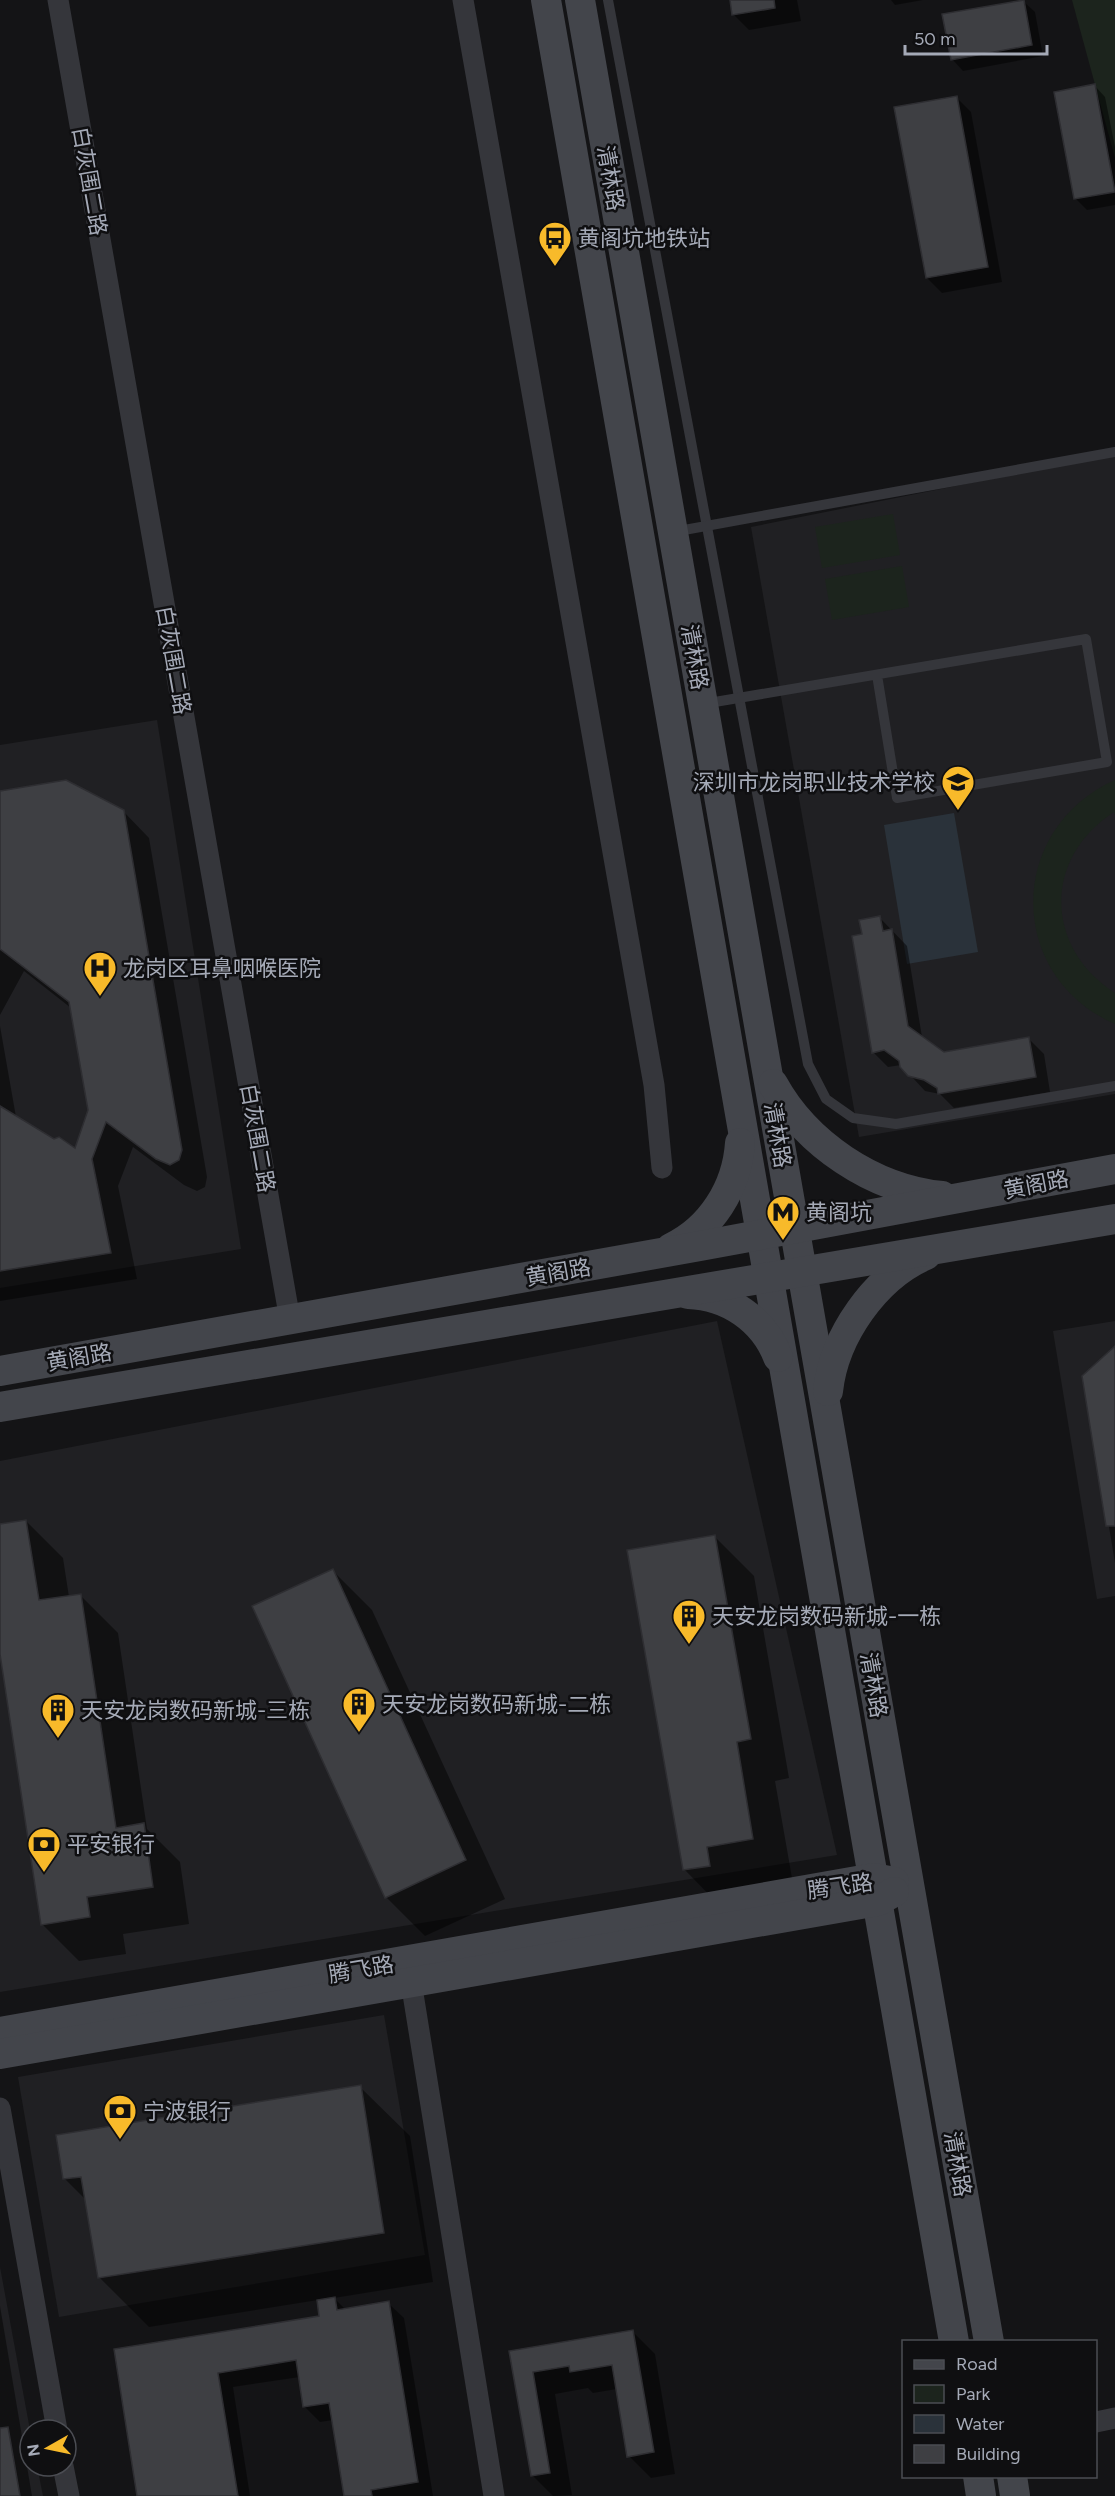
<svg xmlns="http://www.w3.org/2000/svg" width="1115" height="2496" viewBox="0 0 1115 2496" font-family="Figtree,'Noto Sans SC',sans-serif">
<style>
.built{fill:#202023}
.green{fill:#1c241d}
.water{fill:#2a323a}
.shadow{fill:#0007}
.building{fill:#3e3f43;stroke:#2e2e32;stroke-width:1.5}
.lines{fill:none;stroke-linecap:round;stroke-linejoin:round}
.lane{stroke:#35363b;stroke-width:10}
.street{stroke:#35363b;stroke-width:21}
.secondary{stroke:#43454b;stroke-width:30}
.labels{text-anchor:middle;stroke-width:5;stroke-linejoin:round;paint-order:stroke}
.street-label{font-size:22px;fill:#a5aab7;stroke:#0f0f11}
.poi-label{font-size:22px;fill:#a5aab7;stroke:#0f0f11;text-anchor:start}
</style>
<rect width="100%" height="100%" fill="#141416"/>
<g class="built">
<polygon points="1115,454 1115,1094 859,1137 751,527"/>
<polygon points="157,720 241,1249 0,1288 0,745"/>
<polygon points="717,1321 837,1855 0,1992 0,1461"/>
<polygon points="1115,1321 1115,1596 1097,1599 1053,1331"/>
<polygon points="384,2015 425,2255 59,2317 18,2077"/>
<polygon points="0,2267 30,2430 30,2466 37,2466 43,2496 0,2496"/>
</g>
<g class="green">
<polygon points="1072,0 1115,0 1115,158"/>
<polygon points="893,514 900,555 822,568 815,527"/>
<polygon points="902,566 909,607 832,620 825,579"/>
<path d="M1115,780v35l-1,-3c-71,46 -70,135 1,181v31c-109,-48 -109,-195 0,-244z"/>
</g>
<polygon class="water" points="954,813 978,952 907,964 884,825"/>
<g class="shadow">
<polygon points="731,0 797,0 801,21 749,30 734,15"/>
<polygon points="891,0 923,0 895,5"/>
<polygon points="1023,1 1035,12 1043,56 963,71 952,59"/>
<polygon points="1094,85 1105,97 1115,147 1115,205 1087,210 1076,199"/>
<polygon points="956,97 971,112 1002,282 942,293 927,278"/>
<polygon points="0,793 123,811 149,838 207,1177 205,1187 197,1191 184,1185 133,1147 118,1186 137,1279 0,1301 0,1026 16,1117 54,1141 76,1150 90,1111 71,1008 24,971 0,1015"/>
<polygon points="880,918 907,946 922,1037 944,1053 1029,1039 1044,1054 1050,1092 954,1108 940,1094 925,1091 901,1065 888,1067 873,1052 863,935"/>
<polygon points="1115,1349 1115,1563 1084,1376"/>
<polygon points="26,1521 63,1558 69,1597 81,1596 118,1633 147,1829 180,1862 189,1924 123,1934 126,1954 79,1961 42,1924 0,1644 0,1525"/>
<polygon points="715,1537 754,1576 789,1778 775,1781 792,1878 723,1909 684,1869"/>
<polygon points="333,1571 372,1610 505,1899 425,1936 386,1897"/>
<polygon points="360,2087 410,2136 433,2282 334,2298 346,2310 388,2303 404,2318 433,2496 345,2496 333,2420 320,2422 305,2407 300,2377 233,2387 250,2496 139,2496 115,2351 321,2317 318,2300 149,2327 99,2277 86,2200 65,2179"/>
<polygon points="0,2306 32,2496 0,2496"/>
<polygon points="633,2332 655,2354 675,2474 651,2478 629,2456 617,2389 593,2393 588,2388 555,2394 572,2495 553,2496 532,2475 511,2352"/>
</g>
<g class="building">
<polygon points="730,0 774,0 775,8 732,15"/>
<polygon points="1024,0 1032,45 951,60 942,14"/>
<polygon points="1095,84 1115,192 1074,199 1054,92"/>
<polygon points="957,96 988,267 926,278 894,107"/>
<polygon points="66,780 124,810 182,1150 179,1160 170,1165 156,1159 106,1122 92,1159 111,1253 0,1271 0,1106 54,1139 59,1137 75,1148 88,1110 69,1002 0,949 0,791"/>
<polygon points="880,916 883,931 892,929 908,1026 944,1052 1029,1037 1036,1077 938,1094 937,1088 924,1080 908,1076 900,1067 899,1061 884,1050 872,1053 852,936 862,934 859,920"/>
<polygon points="1115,1346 1115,1526 1106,1526 1082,1376"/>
<polygon points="26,1520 39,1600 81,1594 116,1828 144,1823 153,1887 87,1897 90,1917 41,1925 0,1654 0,1524"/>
<polygon points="715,1535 751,1739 737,1742 753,1839 707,1847 710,1866 683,1870 627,1550"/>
<polygon points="333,1569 466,1860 385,1898 252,1606"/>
<polygon points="361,2085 384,2233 98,2278 81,2177 63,2179 56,2135"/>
<polygon points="335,2297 337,2310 389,2301 418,2482 371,2490 372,2496 344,2496 329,2403 303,2407 296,2360 218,2373 238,2496 137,2496 114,2349 319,2316 317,2300"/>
<polygon points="633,2330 654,2452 627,2457 612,2365 570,2372 569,2366 533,2372 550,2473 531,2476 509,2351"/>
<polygon points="8,2427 20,2496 0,2496 0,2428"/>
</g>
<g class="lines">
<g class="lane">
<polyline points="608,0 808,1064 826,1099 853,1118 896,1124 1115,1086"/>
<polyline points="673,532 1115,452"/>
<polyline points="703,704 1086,639 1107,762 897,798 877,675"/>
</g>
<g class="street">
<polyline points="58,0 290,1320"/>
<polyline points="463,0 654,1085 662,1168"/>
<polyline points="409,1969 494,2496"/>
<polyline points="0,2108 57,2430"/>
<polyline points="1096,2422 1115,2418"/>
<polyline points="63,2466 69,2496"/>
</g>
<g class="secondary">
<polyline points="546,0 954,2342"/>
<polyline points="580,0 989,2342"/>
<path d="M773,1084c33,60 100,105 169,112"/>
<path d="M671,1248c40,-19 66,-60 69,-105"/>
<path d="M688,1294c40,1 76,26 90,63"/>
<polyline points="0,1371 700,1246 1115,1169"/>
<path d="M828,1391c6,-55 47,-114 98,-136"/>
<polyline points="0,1407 1115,1219"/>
<polyline points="0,2032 874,1878 894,1882"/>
<polyline points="0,2054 878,1901 894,1892"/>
<polyline points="978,2476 981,2496"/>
<polyline points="1012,2476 1015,2496"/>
</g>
</g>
<defs>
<symbol id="bus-pin" viewBox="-11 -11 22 30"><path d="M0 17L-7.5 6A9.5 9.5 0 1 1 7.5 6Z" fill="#f8ba2a" stroke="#0f0f11"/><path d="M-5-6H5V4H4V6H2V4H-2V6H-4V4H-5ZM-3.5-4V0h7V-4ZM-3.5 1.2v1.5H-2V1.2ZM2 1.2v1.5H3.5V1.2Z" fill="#111"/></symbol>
<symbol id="school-pin" viewBox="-11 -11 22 30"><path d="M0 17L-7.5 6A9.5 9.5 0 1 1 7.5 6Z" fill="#f8ba2a" stroke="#0f0f11"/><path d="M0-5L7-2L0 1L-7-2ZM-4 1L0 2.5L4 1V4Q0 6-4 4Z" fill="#111"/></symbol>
<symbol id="hospital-pin" viewBox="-11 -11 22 30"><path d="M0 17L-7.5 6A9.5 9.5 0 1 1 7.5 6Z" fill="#f8ba2a" stroke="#0f0f11"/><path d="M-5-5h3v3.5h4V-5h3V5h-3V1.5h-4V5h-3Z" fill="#111"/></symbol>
<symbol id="metro-pin" viewBox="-11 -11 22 30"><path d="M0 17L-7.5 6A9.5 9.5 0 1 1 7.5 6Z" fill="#f8ba2a" stroke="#0f0f11"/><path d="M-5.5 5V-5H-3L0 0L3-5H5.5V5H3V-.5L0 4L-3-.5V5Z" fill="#111"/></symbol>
<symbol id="building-pin" viewBox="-11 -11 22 30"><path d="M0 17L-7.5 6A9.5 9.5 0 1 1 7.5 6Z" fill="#f8ba2a" stroke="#0f0f11"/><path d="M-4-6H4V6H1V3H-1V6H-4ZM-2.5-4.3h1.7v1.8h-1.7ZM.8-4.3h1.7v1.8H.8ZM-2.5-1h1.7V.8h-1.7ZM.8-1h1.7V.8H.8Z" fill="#111"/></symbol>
<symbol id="bank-pin" viewBox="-11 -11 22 30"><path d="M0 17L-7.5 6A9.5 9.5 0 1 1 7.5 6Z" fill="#f8ba2a" stroke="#0f0f11"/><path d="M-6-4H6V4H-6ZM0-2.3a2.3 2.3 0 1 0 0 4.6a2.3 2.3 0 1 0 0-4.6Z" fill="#111"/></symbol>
</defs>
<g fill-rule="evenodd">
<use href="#bus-pin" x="536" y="219" width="38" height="52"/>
<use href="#school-pin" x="939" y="763" width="38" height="52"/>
<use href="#hospital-pin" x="81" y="949" width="38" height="52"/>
<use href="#metro-pin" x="764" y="1193" width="38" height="52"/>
<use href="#building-pin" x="670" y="1597" width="38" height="52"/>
<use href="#building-pin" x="340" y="1685" width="38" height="52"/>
<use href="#building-pin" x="39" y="1691" width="38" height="52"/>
<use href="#bank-pin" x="25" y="1825" width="38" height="52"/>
<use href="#bank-pin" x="101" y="2092" width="38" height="52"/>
</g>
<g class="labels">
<g class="street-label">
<text transform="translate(611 178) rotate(80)" y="8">清林路</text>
<text transform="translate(90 181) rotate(80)" y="8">白灰围二路</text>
<text transform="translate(695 657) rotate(80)" y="8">清林路</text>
<text transform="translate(174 660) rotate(80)" y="8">白灰围二路</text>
<text transform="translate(778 1135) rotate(80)" y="8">清林路</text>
<text transform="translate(258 1138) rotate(80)" y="8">白灰围二路</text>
<text transform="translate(1036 1184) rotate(-11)" y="8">黄阁路</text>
<text transform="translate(558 1272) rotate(-10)" y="8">黄阁路</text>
<text transform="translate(79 1357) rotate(-10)" y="8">黄阁路</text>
<text transform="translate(874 1685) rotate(80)" y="8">清林路</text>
<text transform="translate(840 1886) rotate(-8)" y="8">腾飞路</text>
<text transform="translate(361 1969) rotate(-10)" y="8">腾飞路</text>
<text transform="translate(958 2164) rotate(80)" y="8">清林路</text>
</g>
<g class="poi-label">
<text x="578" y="246">黄阁坑地铁站</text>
<text x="935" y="790" text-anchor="end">深圳市龙岗职业技术学校</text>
<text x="123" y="976">龙岗区耳鼻咽喉医院</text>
<text x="806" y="1220">黄阁坑</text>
<text x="712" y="1624">天安龙岗数码新城-一栋</text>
<text x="382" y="1712">天安龙岗数码新城-二栋</text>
<text x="81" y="1718">天安龙岗数码新城-三栋</text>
<text x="67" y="1852">平安银行</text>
<text x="143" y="2119">宁波银行</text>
</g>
</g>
<rect x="902" y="2340" width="195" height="138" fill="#0f0f11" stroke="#4b4d53" stroke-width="1.5"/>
<rect x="914" y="2360" width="30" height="9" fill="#43454b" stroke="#4b4d53" stroke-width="1.5"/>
<text x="956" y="2370" font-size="18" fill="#a5aab7">Road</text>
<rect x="914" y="2385" width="30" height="18" fill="#1c241d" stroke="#4b4d53" stroke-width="1.5"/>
<text x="956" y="2400" font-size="18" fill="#a5aab7">Park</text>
<rect x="914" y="2415" width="30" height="18" fill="#2a323a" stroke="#4b4d53" stroke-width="1.5"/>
<text x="956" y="2430" font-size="18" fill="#a5aab7">Water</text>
<rect x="914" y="2445" width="30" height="18" fill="#3e3f43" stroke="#4b4d53" stroke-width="1.5"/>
<text x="956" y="2460" font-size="18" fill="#a5aab7">Building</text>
<g transform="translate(48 2448) rotate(261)"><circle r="28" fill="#0f0f11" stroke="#4b4d53" stroke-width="1.5"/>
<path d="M0-4.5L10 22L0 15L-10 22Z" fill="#f8ba2a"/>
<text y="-9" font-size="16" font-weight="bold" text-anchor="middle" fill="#a5aab7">N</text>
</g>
<path d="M905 45v9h142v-9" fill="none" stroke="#a5aab7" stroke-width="3"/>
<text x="914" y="45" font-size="18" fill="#a5aab7" stroke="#0f0f11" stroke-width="4.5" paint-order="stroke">50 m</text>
</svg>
